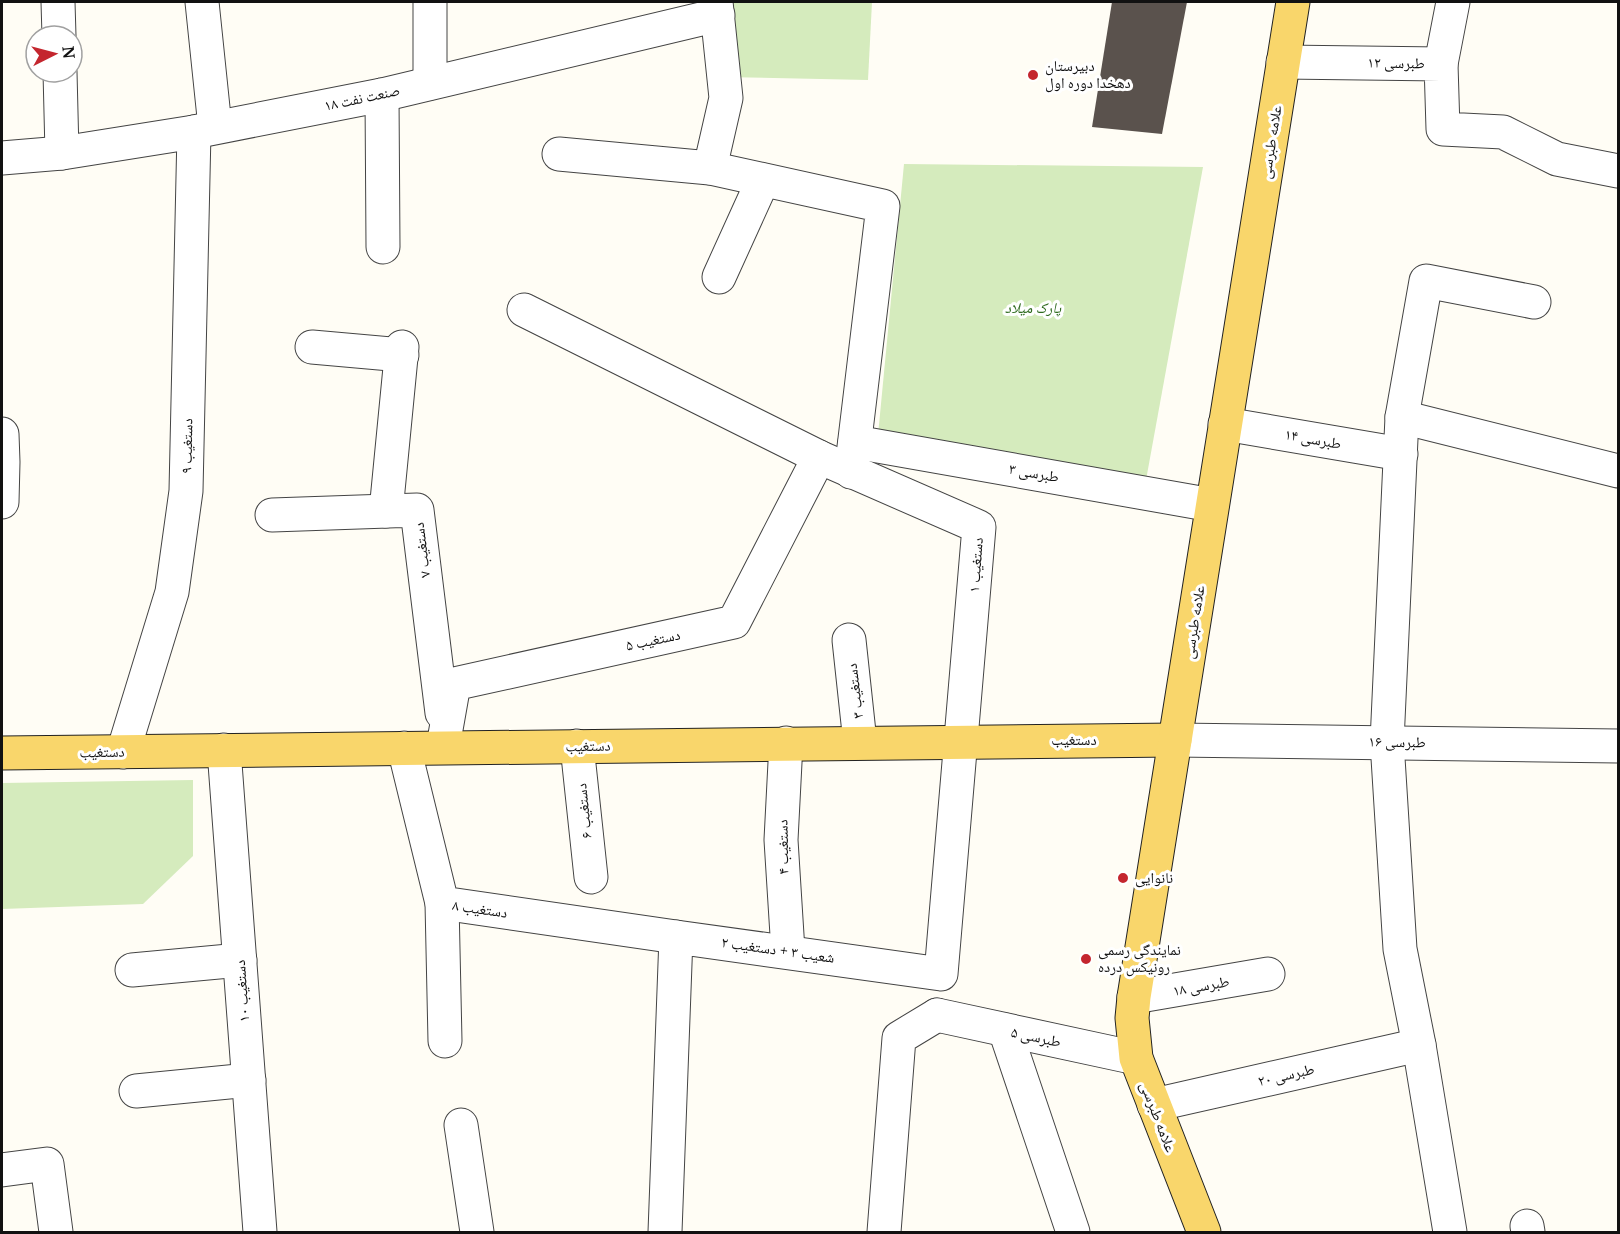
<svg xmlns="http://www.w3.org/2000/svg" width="1620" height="1234" viewBox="0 0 1620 1234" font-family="Georgia,'Noto Naskh Arabic',serif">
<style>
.green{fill:#d5ebbd}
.building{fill:#5a524d}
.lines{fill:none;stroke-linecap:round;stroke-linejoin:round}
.minor-casing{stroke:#444;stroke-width:35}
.major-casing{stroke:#222;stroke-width:35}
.minor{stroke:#fff;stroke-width:33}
.major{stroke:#f9d66b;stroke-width:33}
.poi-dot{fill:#c4262e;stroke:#fff;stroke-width:2}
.labels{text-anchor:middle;stroke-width:6;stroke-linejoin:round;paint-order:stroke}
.street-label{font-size:15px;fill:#111;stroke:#fff}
.poi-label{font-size:15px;fill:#111;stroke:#fff;text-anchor:start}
.park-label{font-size:15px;font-style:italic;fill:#2f6b1f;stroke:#fff}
</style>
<rect width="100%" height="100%" fill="#fffdf5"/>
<g class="green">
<polygon points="710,2 872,2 868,80 722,77"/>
<polygon points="904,164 1203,167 1142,502 876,456"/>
<polygon points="193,780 193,856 143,904 2,909 2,783"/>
</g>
<polygon class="building" points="1112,2 1187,2 1162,134 1092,127"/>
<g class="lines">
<defs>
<g id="minor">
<polyline points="58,2 59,36"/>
<polyline points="202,2 215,127"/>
<polyline points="430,2 430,83"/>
<polyline points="1283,62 1441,64 1443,129 1503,132 1557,159 1618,171"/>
<polyline points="1441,64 1453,2"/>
<polyline points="60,72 62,153"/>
<polyline points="382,95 383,247"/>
<polyline points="559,154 710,168 726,98 716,2"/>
<polyline points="2,158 62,153 194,132 382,95 718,15"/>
<polyline points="710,168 883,206 851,472"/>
<polyline points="719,277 763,180"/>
<polyline points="524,310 819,457 979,527 941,974 676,937 665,1232"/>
<polyline points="312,347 402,355"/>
<polyline points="1402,417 1618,471"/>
<polyline points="1225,424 1401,454"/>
<polyline points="2,434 3,462 2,502"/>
<polyline points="855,442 1212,505"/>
<polyline points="386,511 402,347"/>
<polyline points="272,515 417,510 442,713"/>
<polyline points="849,640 860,742"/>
<polyline points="1175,740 1618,746"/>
<polyline points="786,743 781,840 788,951"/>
<polyline points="577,746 591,877"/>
<polyline points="446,747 445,735 454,684 734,622 819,457"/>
<polyline points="404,748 442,903 676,937"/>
<polyline points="224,750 260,1232"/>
<polyline points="123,752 172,592 186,491 194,132"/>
<polyline points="442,903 445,1041"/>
<polyline points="132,970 240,960"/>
<polyline points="1134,997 1268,974"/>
<polyline points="937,1015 1136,1058"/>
<polyline points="1005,1030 1073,1232"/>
<polyline points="136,1091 249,1080"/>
<polyline points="1154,1105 1419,1045"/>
<polyline points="461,1125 477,1232"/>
<polyline points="2,1170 47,1164 56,1232"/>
<polyline points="1527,1226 1528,1232"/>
<polyline points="884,1232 899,1038 937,1015"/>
<polyline points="1450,1232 1419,1045 1400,949 1387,742 1402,417 1426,281 1534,302"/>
</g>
<g id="major">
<polyline points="2,753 1175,740"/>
<polyline points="1204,1232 1136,1058 1132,1018 1134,997 1293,2"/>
</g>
</defs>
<use href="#minor" class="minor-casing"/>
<use href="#major" class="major-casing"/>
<use href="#minor" class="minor"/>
<use href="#major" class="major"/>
</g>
<g class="poi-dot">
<circle cx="1033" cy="75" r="6"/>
<circle cx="1123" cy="878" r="6"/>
<circle cx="1086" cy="959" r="6"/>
</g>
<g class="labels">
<g class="street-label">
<text transform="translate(1396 63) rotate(1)" y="5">طبرسی ۱۲</text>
<text transform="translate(362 98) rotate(-12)" y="5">صنعت نفت ۱۸</text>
<text transform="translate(1271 142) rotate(-81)" y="5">علامه طبرسی</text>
<text transform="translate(1313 439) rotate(10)" y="5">طبرسی ۱۴</text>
<text transform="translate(187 446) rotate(-89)" y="5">دستغیب ۹</text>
<text transform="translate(1034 473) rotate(10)" y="5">طبرسی ۳</text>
<text transform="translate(422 550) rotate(-97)" y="5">دستغیب ۷</text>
<text transform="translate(976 565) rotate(-86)" y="5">دستغیب ۱</text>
<text transform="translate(1194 622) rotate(-81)" y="5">علامه طبرسی</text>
<text transform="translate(653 640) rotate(-12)" y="5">دستغیب ۵</text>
<text transform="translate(855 691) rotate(-97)" y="5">دستغیب ۳</text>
<text x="1074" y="745">دستغیب</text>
<text transform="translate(1397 742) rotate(1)" y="5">طبرسی ۱۶</text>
<text transform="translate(588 746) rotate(-1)" y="5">دستغیب</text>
<text transform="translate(102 752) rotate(-1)" y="5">دستغیب</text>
<text transform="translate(584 811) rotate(-96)" y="5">دستغیب ۶</text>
<text transform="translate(783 847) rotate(-91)" y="5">دستغیب ۴</text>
<text transform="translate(480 909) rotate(8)" y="5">دستغیب ۸</text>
<text transform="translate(778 950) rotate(8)" y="5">شعیب ۳ + دستغیب ۲</text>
<text transform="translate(1201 986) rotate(-10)" y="5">طبرسی ۱۸</text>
<text transform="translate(242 991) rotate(-94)" y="5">دستغیب ۱۰</text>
<text transform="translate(1036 1037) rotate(12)" y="5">طبرسی ۵</text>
<text transform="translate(1286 1075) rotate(-13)" y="5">طبرسی ۲۰</text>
<text transform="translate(1158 1117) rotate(69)" y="5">علامه طبرسی</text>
</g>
<g class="poi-label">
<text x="1045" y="71">دبیرستان<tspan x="1045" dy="17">دهخدا دوره اول</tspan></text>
<text x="1135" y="883">نانوایی</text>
<text x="1098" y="955">نمایندگی رسمی<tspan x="1098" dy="17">رونیکس درده</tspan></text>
</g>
<g class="park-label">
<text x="1033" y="313">پارک میلاد</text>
</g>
</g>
<rect width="1620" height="1234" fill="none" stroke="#111111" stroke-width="6"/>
<g transform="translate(54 54) rotate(84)"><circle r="28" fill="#ffffff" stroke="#a0a0a0" stroke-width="1.5"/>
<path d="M0-4.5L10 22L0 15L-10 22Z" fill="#c4262e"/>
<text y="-9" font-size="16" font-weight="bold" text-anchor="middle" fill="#111111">N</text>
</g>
</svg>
